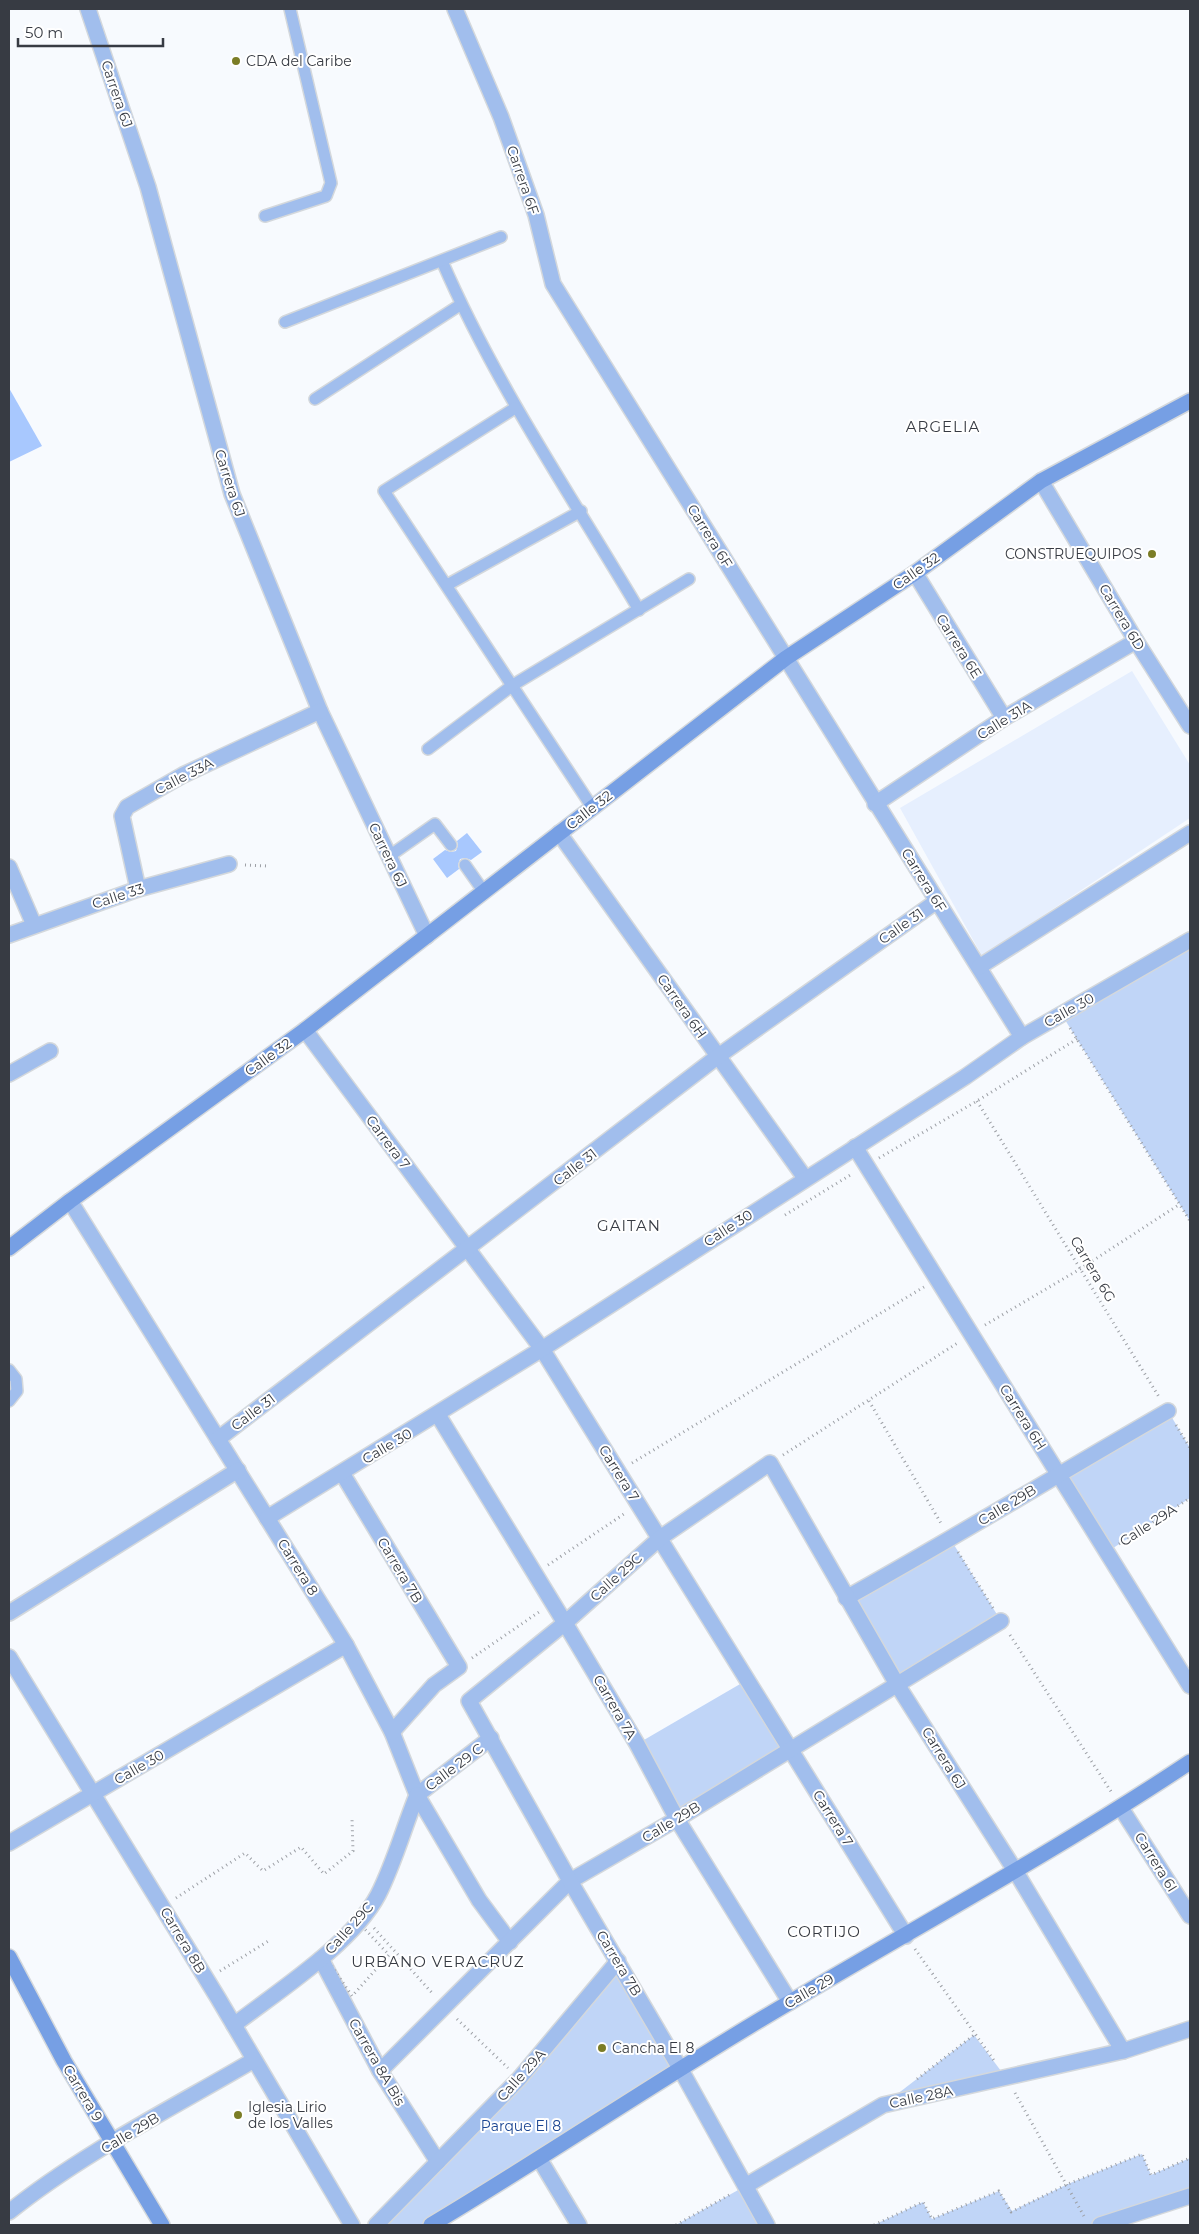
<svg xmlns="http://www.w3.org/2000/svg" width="1199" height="2234" viewBox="0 0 1199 2234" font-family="Montserrat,sans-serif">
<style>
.built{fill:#e6effe}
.green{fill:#c0d5f7}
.building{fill:#a8c8fe}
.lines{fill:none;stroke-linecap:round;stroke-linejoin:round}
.lane-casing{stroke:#d4d8dc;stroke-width:14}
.street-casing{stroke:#d4d8dc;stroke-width:18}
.secondary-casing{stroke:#d4d8dc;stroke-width:18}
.path{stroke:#9da0a6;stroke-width:3;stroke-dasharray:1 4;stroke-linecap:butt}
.lane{stroke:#a1beed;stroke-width:11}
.street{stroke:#a1beed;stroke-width:15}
.secondary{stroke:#769fe4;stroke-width:15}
.poi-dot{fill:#7b7d26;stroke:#fff;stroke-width:2}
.labels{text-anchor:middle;stroke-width:4;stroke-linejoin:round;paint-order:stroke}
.poi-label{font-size:14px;fill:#373b43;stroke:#fff;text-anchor:start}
.street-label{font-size:14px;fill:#373b43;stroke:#fff}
.park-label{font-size:14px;fill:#1a4592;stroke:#fff}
.neighbourhood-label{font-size:15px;letter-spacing:1px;fill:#373b43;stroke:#fff}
</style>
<rect width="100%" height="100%" fill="#f7fafe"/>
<polygon class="built" points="1132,671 1190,765 1190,818 982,956 900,808"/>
<g class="green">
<polygon points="1190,940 1190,1221 1062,1015"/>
<polygon points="1168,1411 1190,1448 1190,1498 1107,1552 1058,1474"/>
<polygon points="951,1540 1001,1621 898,1686 846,1598"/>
<polygon points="747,1680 790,1749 677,1819 637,1744"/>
<polygon points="618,1961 681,2070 430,2225 378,2225"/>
<polygon points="974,2035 1007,2079 883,2105"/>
<polygon points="1142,2154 1151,2175 1190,2158 1190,2196 1100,2225 874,2225 923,2202 932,2219 999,2191 1012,2211 1068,2184"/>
<polygon points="747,2185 767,2225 676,2225"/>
</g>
<g class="building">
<polygon points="9,388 42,446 9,462"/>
<polygon points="467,833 482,852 471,860 465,858 460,859 458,865 459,869 447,878 433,859 445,850 451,852 456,851 458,845 457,841"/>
</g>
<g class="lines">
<defs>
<g id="lane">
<polyline points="265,216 326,196 331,183 290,9"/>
<path d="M442,261c53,123 129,234 197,349"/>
<polyline points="285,322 501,237"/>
<polyline points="315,399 460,305"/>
<polyline points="515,408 384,491 592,807"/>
<polyline points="447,585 581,511"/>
<polyline points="428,749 513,685 689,579"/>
<polyline points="388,857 435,824 451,845"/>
<polyline points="465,865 484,892"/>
<polyline points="9,1370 16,1379 17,1391 9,1401"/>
</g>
<g id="street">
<polyline points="88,9 148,187 232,494 320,711 427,936"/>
<polyline points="455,9 501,117 536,215 553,284 1022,1037"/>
<polyline points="1041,481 1136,641 1190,726"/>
<polyline points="915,573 1004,718"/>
<polyline points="875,804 1004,718 1136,641"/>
<polyline points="559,833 805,1178"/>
<polyline points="9,867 34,925"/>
<polyline points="138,889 122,816 127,807 183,775 320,711"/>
<polyline points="9,935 138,889 229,864"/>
<polyline points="979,967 1190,833"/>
<polyline points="305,1030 542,1349 906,1936"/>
<polyline points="9,1074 50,1051"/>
<polyline points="855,1147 1190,1686"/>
<polyline points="70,1201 346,1645 392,1732 417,1795 479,1900 510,1942"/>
<polyline points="438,1415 565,1623 637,1744 677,1819 790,2002"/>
<polyline points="218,1439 717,1057 937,901"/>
<polyline points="342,1473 459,1667 434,1685 392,1732"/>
<polyline points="267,1518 542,1349 965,1077 1022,1037 1190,940"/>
<path d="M846,1598c108,-60 214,-125 322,-187"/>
<polyline points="9,1613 238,1470"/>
<polyline points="9,1657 218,1998 352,2225"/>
<polyline points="417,1795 491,1738"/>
<polyline points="1121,1808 1190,1916"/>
<polyline points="9,1843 346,1645"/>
<polyline points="321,1959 380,2071 438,2162"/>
<path d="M234,2025c44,-34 118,-81 144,-130 16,-31 26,-68 39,-100"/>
<polyline points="380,2071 570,1881 677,1819 1001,1621"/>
<polyline points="540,2160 579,2225"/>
<polyline points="747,2185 883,2105 1123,2051 1190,2029"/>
<path d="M9,2212c72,-58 165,-105 245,-152"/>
<polyline points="376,2225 519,2079 618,1961"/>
<polyline points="767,2225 681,2070 570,1881 469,1701 565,1623 660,1538 770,1463 898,1686 1016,1872 1123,2051"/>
<polyline points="1100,2225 1190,2196"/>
</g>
<g id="secondary">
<polyline points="9,1248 70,1201 305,1030 786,658 915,573 1041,481 1190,401"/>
<polyline points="9,1957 64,2061 162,2225"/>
<path d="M431,2225c122,-73 239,-153 361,-224 133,-79 269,-153 398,-239"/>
</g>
</defs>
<use href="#lane" class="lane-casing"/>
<use href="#street" class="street-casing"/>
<use href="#secondary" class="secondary-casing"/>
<g class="path">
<polyline points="245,865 268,866"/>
<polyline points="1070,1028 1190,1221"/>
<polyline points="977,1101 1159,1397"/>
<polyline points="879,1158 977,1101 1077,1039"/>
<polyline points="785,1215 852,1174"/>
<polyline points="985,1325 1080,1269 1180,1204"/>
<polyline points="869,1401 942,1525"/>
<polyline points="1176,1425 1190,1448"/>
<polyline points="783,1455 959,1342"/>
<polyline points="632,1463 924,1287"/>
<polyline points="1119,1544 1190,1498"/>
<polyline points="958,1552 993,1608"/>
<polyline points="548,1565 624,1514"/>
<polyline points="1010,1635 1112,1793"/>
<polyline points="472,1658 539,1612"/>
<polyline points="176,1898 245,1853 263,1871 301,1847 324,1874 353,1851 352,1819"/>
<polygon points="362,1926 389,1955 352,1996 327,1959"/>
<polyline points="374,1928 433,1994"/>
<polyline points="915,1949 995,2062"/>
<polyline points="220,1971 270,1940"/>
<polyline points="457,2019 508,2068"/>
<polyline points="917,2079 974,2035"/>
<polyline points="1015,2093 1085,2218"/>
<polyline points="676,2225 731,2194"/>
<polyline points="874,2225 923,2202 932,2219 999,2191 1011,2212 1068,2184 1142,2154 1151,2175 1190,2158"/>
</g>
<use href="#lane" class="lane"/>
<use href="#street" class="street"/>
<use href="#secondary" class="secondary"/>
</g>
<g class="poi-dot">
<circle cx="236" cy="61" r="5"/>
<circle cx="1152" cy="554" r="5"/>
<circle cx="602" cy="2048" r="5"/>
<circle cx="238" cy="2115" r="5"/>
</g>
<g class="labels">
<g class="poi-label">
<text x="246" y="66">CDA del Caribe</text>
<text x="1142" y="559" text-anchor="end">CONSTRUEQUIPOS</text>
<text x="612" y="2053">Cancha El 8</text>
<text x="248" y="2112">Iglesia Lirio<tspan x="248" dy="16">de los Valles</tspan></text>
</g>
<g class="street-label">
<text transform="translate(117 94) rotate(71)" y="5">Carrera 6J</text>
<text transform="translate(523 180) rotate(71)" y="5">Carrera 6F</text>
<text transform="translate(230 483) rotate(72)" y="5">Carrera 6J</text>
<text transform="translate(710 536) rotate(58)" y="5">Carrera 6F</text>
<text transform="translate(916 571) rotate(-35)" y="5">Calle 32</text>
<text transform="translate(1122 617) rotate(59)" y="5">Carrera 6D</text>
<text transform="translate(959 646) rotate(58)" y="5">Carrera 6E</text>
<text transform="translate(1004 720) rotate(-32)" y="5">Calle 31A</text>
<text transform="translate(184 776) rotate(-27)" y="5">Calle 33A</text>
<text transform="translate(589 810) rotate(-38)" y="5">Calle 32</text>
<text transform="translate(388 855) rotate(64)" y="5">Carrera 6J</text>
<text transform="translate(924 880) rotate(58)" y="5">Carrera 6F</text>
<text transform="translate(118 896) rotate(-18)" y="5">Calle 33</text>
<text transform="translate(901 926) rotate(-35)" y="5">Calle 31</text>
<text transform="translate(682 1006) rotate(55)" y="5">Carrera 6H</text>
<text transform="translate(1069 1010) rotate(-29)" y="5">Calle 30</text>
<text transform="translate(268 1057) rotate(-36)" y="5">Calle 32</text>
<text transform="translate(388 1142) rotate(53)" y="5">Carrera 7</text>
<text transform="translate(575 1167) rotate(-38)" y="5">Calle 31</text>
<text transform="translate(728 1228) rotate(-33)" y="5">Calle 30</text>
<text transform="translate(1093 1269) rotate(59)" y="5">Carrera 6G</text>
<text transform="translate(253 1412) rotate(-37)" y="5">Calle 31</text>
<text transform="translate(1023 1417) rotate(58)" y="5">Carrera 6H</text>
<text transform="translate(387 1446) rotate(-31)" y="5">Calle 30</text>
<text transform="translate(619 1473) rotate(58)" y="5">Carrera 7</text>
<text transform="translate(1007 1505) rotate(-31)" y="5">Calle 29B</text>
<text transform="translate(1148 1525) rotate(-33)" y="5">Calle 29A</text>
<text transform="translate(298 1567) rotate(58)" y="5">Carrera 8</text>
<text transform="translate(400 1570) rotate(59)" y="5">Carrera 7B</text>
<text transform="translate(616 1577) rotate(-42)" y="5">Calle 29C</text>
<text transform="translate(615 1707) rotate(60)" y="5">Carrera 7A</text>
<text transform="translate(944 1758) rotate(58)" y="5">Carrera 6J</text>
<text transform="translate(139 1767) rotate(-30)" y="5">Calle 30</text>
<text transform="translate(454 1767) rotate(-37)" y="5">Calle 29 C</text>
<text transform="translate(833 1818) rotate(58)" y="5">Carrera 7</text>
<text transform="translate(671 1822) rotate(-31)" y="5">Calle 29B</text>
<text transform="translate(1156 1862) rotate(58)" y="5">Carrera 6I</text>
<text transform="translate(349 1928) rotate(-48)" y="5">Calle 29C</text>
<text transform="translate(183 1940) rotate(59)" y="5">Carrera 8B</text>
<text transform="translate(619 1963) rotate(59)" y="5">Carrera 7B</text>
<text transform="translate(809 1991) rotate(-30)" y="5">Calle 29</text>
<text transform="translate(377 2062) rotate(60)" y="5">Carrera 8A Bis</text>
<text transform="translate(521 2075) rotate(-48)" y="5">Calle 29A</text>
<text transform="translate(83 2093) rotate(59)" y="5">Carrera 9</text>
<text transform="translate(921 2097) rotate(-12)" y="5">Calle 28A</text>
<text transform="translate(130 2133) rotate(-31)" y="5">Calle 29B</text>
</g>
<g class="park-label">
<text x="521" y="2131">Parque El 8</text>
</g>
<g class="neighbourhood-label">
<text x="943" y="432">ARGELIA</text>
<text x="629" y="1231">GAITAN</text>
<text x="824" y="1937">CORTIJO</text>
<text x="438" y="1967">URBANO VERACRUZ</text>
</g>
</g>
<rect width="1199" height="2234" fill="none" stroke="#373b43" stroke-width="20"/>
<path d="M18 38v8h145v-8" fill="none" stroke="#373b43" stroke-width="2.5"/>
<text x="25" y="38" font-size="15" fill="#373b43" stroke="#ffffff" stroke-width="4" paint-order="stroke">50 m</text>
</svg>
